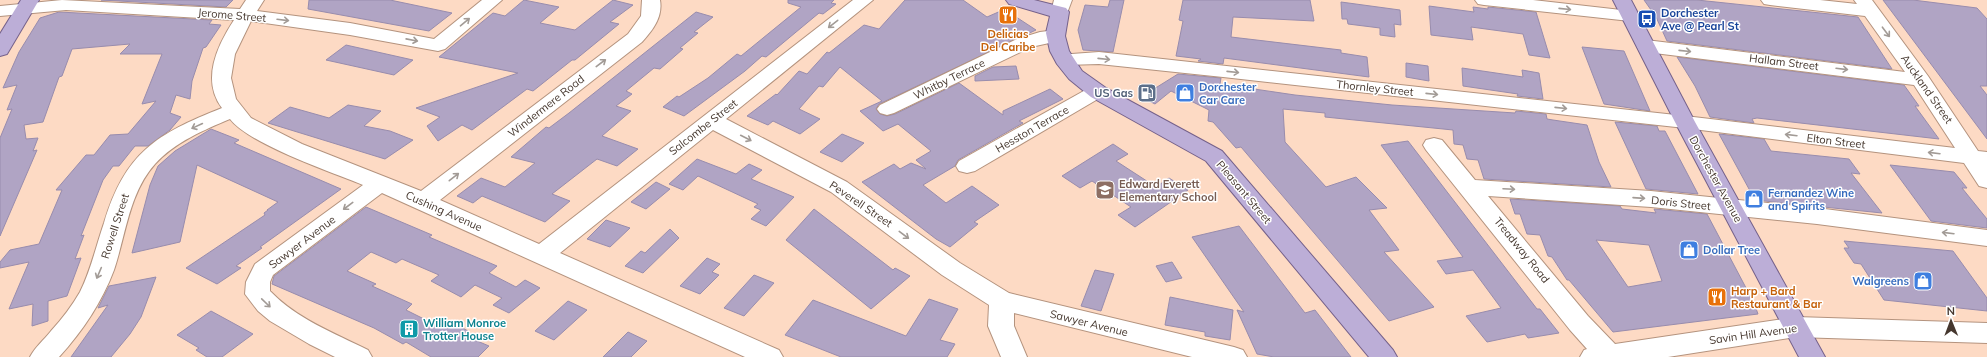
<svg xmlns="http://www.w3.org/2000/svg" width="1987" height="357" viewBox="0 0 1987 357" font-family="Mulish,sans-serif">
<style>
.building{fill:#b0a4c4;stroke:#988cad;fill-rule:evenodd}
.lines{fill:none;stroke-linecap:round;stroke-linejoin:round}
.minor-casing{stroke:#b4937e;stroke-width:2}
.major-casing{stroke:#75618a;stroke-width:2}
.minor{fill:#fff;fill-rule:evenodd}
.major{fill:#bcaed7;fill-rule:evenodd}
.oneway{stroke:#a29b96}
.labels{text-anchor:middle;stroke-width:3;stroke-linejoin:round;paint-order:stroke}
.transit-label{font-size:11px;font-weight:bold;fill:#164399;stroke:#fff;text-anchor:start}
.street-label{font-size:11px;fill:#45372e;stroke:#fff}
.food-label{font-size:11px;font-weight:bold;fill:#c56008;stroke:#fff}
.shop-label{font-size:11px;font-weight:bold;fill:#366cbe;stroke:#fff;text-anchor:start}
.service-label{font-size:11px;font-weight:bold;fill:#4e5e75;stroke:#fff;text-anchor:end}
.education-label{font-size:11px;font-weight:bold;fill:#785e54;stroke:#fff;text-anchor:start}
.culture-label{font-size:11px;font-weight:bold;fill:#0d838f;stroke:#fff;text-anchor:start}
</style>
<rect width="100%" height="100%" fill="#fddac4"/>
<g class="building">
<polygon points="101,0 233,0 226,7"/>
<polygon points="309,0 390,0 452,13 429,31 308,9"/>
<polygon points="524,0 559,7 540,23 575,30 613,0 633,5 610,22 619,24 575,60 572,60 533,91 527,89 472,130 462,125 438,141 427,126 440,117 416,108 518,73 439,57 493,13 505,16"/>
<polygon points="788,0 834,0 831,3 836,4 823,14 819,13 766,57 762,56 745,71 684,116 663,107 677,96 679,97 708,78 737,54 741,56 801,7 788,3"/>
<polygon points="905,0 963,0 987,17 1003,10 1007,11 1036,30 879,104 876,109 880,114 887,116 895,114 959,83 1003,115 1003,111 1050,89 1063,99 1019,121 1023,123 958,160 955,166 923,185 946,203 972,186 999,205 974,222 978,224 950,247 936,239 862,182 894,164 900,169 911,163 926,169 916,160 931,151 898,124 883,131 860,111 882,101 840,67 823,87 819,86 799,109 820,119 800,134 773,121 768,125 747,116 776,94 777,95 799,71 807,74 827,52 829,53 864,25 879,29"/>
<polygon points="1110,0 1124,0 1113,52 1083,50 1078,30 1085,5 1108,7"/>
<polygon points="1183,0 1310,0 1314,21 1233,17 1231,37 1341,50 1341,53 1367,57 1369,77 1224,58 1223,64 1198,61 1201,59 1176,56 1183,21 1179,20"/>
<polygon points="1644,0 1697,0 1858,17 1892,69 1667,41 1656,17"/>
<polygon points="1883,0 1913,0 1977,8 1987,19 1987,86 1980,86 1987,95 1987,139"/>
<polygon points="1341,2 1400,10 1401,25 1394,24 1395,37 1380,35 1380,28 1348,24 1347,19 1342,19"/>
<polygon points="1429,6 1474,12 1473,7 1488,9 1488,7 1536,12 1550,58 1529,55 1523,34 1471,27 1473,40 1431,35"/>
<polygon points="59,12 212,20 209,24 221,25 206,47 203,48 192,81 190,99 176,95 170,113 181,117 170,130 148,146 135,146 119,166 113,166 103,180 81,236 84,235 75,259 81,258 67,296 48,301 48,321 32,326 33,304 9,309 29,262 0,268 0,262 10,250 39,244 62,190 56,190 86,155 94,155 110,135 128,134 156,101 142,104 162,54 120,54 130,44 72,49 62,76 59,77 43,122 24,125 26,139 38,138 33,151 37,150 0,236 0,138 12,109 7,110 17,85 3,88 19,52 40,18"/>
<polygon points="696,12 713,17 694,32 698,33 680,48 683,49 660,69 654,68 626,91 632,94 616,106 631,111 602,136 638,149 617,166 597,159 552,194 570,201 545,222 482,196 473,203 457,196 481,178 505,187 535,163 511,157 546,127 549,128 569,113"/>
<polygon points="346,45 413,60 394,75 326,60"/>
<polygon points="1582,47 1624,51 1650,111 1604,104"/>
<polygon points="1677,57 1904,85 1919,106 1915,106 1939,139 1757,118 1752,119 1754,123 1710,117 1695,86"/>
<polygon points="1406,63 1428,66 1429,81 1406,77"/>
<polygon points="1016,66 1019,79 975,81 975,76 993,67"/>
<polygon points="1462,68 1523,77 1522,70 1539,73 1543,99 1517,96 1518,94 1463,86"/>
<polygon points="1178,74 1221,78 1220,84 1295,95 1392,105 1515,113 1516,111 1546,114 1547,119 1553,120 1587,125 1599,162 1611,187 1484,179 1478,160 1467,159 1463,145 1454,144 1453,130 1325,117 1325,113 1283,109 1285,142 1326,187 1356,177 1387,208 1369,210 1399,250 1384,252 1434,307 1389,321 1241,147 1236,148 1213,122 1208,121 1209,110 1171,91 1155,104 1141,97"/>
<polygon points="348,105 381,111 364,126 390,131 413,140 385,159 268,123 290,107 329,118"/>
<polygon points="1615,122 1657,126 1659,131 1665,131 1698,194 1646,189"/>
<polygon points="211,129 239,140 234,143 341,189 260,247 262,248 236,266 241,268 217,284 186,268 265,215 264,213 268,210 267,210 278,202 197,165 180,242 132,253 150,185 158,166 175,151"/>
<polygon points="842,134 864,143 842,162 820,152"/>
<polygon points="1719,134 1764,139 1771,151 1849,159 1860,174 1851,173 1882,213 1755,200"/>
<polygon points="1408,141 1537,309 1540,309 1559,333 1528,338 1525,334 1487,342 1466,316 1501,308 1473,270 1446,274 1437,261 1463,257 1381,145"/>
<polygon points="1113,144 1128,154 1116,161 1156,187 1169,178 1188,190 1135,227 1118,215 1131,207 1092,181 1080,188 1062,176"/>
<polygon points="697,159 736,174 749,164 762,170 751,179 794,197 766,226 751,219 761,210 754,207 758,204 698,176 683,190 669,184"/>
<polygon points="1890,165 1954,172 1967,188 1962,188 1987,219 1987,228 1931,221"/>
<polygon points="656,182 670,189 646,209 631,202"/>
<path d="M1510,199l110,7 2,3 34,4 -2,-4 53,5 47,89 4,11 -145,18 -44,-52h-2l-15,-23 -4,-1 -8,-21 -13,-1 -7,-20h-5zM1596,240l53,5 13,36 -34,6z"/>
<polygon points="366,207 432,235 429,237 497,266 489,273 516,287 525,280 540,288 509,313 493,305 502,298 475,285 461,297 431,281 439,275 402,259 396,263 371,252 347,271 376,284 372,286 412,304 406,310 442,328 450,321 468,331 463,335 489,346 478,357 431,357 406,342 403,344 374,328 272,284 274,276"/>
<polygon points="814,209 893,270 895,268 910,276 871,309 786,240"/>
<polygon points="606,220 630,228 610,247 587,239"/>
<polygon points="1239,226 1305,313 1315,310 1351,357 1274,357 1257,354 1237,310 1244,312 1192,237"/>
<polygon points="670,229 679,238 643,273 625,266 641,251 645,253"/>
<polygon points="1844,241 1953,251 1987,298 1987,311 1884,300 1861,264 1854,263 1844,248 1849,248"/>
<polygon points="707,258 720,264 712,272 719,275 700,294 680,286"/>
<polygon points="1172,262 1182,278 1166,282 1156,266"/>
<polygon points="1095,270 1114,274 1101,311 1081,306"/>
<polygon points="754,275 774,283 744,316 724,308"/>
<polygon points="156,277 141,317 130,334 111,357 71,357 108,305 98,308 109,286"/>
<polygon points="1170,297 1233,310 1230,340 1205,336 1205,332 1165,325"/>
<polygon points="929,299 958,309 940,340 955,344 947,357 841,357 785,335 813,300 906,336"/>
<polygon points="568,301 587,310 554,340 535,331"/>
<polygon points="211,311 233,323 253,334 222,357 207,357 196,350 199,348 177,335"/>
<polygon points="628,332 647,341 631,357 603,357"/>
</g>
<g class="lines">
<defs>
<g id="minor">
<path d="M62,0l178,9 6,-9h18l-7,11 93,12 84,16 48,-39h20l-57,49 -7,2 -88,-16 -99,-14 -16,33 -4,24 5,21 15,19 51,26 119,47 207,-157 13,-18 1,-16h18c3,17 -7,30 -18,42l-202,158 99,44 314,-244h20l-147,119 121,63 113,81 49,30 225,54 9,3 4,7h-55l-178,-44v13l13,31h-26l-13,-31 1,-21 -47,-30 -111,-83 -118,-62 -153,123 219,97 4,7h-38l-363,-164 -109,82 -3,7v9c27,28 64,42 98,59l4,7h-37l-26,-13 -39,-23 -12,-10 -13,-17 1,-12 9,-18 108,-79c-32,-13 -114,-41 -133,-66 -26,11 -55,23 -75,45 -26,29 -29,70 -41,106 -12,32 -32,62 -55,87h-29c5,-10 14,-17 21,-26 11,-12 21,-25 29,-39 11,-22 16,-46 24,-69 21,-70 52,-89 118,-115 -21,-28 -5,-62 12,-88l-168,-10 -66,6v-10z"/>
<polygon points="1054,0 1072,0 1066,16 1060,17 1054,16 1051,12"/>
<polygon points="1475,0 1533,0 1630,11 1636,12 1639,16 1636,20 1630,21 1484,5 1478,4"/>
<polygon points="1761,0 1820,0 1857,4 1854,0 1872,0 1928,76 1978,151 1987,152 1987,188 1979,186 1964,163 1685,128 1223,77 1099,64 1065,65 1058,63 1055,59 1058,55 1099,52 1685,116 1955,148 1914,85 1646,52 1639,50 1637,46 1639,42 1646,40 1905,72 1865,16 1770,5 1764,4"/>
<polygon points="1056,30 1063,32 1065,36 1063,40 1031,47 894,113 887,115 880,113 877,109 880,105 1017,39 1040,32"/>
<polygon points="1096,86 1103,88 1106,92 1103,96 975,171 967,173 959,171 956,166 959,161 1089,88"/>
<polygon points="1434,138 1442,140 1475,180 1651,191 1817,208 1987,230 1987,246 1817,224 1651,207 1488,196 1588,316 1615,344 1796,317 1987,323 1987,343 1796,337 1668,357 1580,357 1584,350 1587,349 1570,330 1426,150 1423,145 1426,140"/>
</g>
<g id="major">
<polygon points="21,0 39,0 7,54 0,56 0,34"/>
<polygon points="1006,0 1034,0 1066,8 1069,12 1065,36 1069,51 1082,71 1106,88 1222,151 1393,350 1397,357 1369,357 1206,161 1091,97 1069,79 1057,64 1050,51 1046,33 1050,16 1009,4"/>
<polygon points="1613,0 1631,0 1695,122 1825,357 1799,357 1675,122"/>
</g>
</defs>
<use href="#minor" class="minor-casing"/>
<use href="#major" class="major-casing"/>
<use href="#minor" class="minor"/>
<use href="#major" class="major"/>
</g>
<defs><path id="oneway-shaft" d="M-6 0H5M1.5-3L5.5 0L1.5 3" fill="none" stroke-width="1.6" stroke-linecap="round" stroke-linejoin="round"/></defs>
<g class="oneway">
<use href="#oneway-shaft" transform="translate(1565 9) rotate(6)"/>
<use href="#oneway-shaft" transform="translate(283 20) rotate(7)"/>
<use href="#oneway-shaft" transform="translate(465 22) rotate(-40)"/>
<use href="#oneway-shaft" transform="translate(833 24) rotate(142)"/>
<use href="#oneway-shaft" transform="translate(1886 32) rotate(53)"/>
<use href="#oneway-shaft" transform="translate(412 40) rotate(11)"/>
<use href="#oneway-shaft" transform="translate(1685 51) rotate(6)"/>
<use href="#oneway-shaft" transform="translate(1104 59) rotate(6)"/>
<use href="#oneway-shaft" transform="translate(601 63) rotate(-37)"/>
<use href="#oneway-shaft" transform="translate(1842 69) rotate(7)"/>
<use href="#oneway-shaft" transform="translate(1233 72) rotate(6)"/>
<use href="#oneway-shaft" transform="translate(1432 94) rotate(6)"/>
<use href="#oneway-shaft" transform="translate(1561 108) rotate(6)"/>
<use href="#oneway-shaft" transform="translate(197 126) rotate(155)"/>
<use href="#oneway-shaft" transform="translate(1791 135) rotate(-173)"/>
<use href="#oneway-shaft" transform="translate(746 138) rotate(27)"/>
<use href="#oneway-shaft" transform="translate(1934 153) rotate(-173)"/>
<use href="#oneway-shaft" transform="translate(454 177) rotate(-38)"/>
<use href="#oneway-shaft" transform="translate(1509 189) rotate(3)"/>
<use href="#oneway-shaft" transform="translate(1639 198) rotate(4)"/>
<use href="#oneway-shaft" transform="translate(348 206) rotate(143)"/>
<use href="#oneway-shaft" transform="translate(1948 233) rotate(-173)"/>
<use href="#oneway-shaft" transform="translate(904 235) rotate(37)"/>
<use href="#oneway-shaft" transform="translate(99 273) rotate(113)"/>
<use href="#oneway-shaft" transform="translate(266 303) rotate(44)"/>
</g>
<defs>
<symbol id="restaurant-square" viewBox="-11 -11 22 22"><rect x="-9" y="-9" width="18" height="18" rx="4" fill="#e8710a" stroke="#fff"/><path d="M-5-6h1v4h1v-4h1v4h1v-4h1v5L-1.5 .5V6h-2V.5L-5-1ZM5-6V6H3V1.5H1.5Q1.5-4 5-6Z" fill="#fff"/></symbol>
<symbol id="bus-square" viewBox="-11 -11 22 22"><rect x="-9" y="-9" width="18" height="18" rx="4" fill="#1a4fb4" stroke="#fff"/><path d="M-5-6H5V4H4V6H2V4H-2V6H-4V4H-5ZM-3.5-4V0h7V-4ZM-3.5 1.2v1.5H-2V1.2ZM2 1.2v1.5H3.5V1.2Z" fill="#fff"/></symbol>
<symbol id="fuel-square" viewBox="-11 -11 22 22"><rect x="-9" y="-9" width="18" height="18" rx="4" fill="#5c6f8a" stroke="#fff"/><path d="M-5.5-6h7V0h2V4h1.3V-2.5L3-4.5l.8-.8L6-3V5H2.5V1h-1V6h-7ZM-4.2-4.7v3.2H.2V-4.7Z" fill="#fff"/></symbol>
<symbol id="shop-square" viewBox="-11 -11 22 22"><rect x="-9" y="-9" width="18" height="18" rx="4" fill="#3f7fe0" stroke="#fff"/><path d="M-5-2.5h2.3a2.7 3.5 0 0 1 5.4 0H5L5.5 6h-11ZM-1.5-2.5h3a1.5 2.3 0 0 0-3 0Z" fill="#fff"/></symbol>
<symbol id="school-square" viewBox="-11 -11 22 22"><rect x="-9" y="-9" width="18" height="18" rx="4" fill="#8d6e63" stroke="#fff"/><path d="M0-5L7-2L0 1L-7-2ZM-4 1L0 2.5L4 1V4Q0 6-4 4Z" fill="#fff"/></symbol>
<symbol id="building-square" viewBox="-11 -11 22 22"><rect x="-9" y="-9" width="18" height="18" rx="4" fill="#0f9aa8" stroke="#fff"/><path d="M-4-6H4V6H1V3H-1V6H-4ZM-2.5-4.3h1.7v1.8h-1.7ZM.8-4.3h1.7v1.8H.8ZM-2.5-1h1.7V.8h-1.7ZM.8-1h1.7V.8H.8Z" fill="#fff"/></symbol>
</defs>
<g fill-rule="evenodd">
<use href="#restaurant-square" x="997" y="4" width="22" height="22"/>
<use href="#bus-square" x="1636" y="8" width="22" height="22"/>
<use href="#fuel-square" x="1136" y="82" width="22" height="22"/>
<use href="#shop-square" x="1174" y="82" width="22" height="22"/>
<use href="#school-square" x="1094" y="179" width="22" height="22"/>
<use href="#shop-square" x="1743" y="188" width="22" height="22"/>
<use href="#shop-square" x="1678" y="239" width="22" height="22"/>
<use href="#shop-square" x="1912" y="270" width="22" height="22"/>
<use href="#restaurant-square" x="1706" y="286" width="22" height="22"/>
<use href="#building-square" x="398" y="318" width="22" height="22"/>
</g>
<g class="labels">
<g class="transit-label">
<text x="1661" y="17">Dorchester<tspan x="1661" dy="13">Ave @ Pearl St</tspan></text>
</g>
<g class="street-label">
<text transform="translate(232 15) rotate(5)" y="4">Jerome Street</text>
<text transform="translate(1784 62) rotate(7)" y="4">Hallam Street</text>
<text transform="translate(949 79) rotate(-26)" y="4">Whitby Terrace</text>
<text transform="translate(1375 88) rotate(6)" y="4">Thornley Street</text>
<text transform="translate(1927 89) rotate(55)" y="4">Auckland Street</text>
<text transform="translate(546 106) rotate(-38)" y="4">Windermere Road</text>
<text transform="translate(703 127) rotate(-38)" y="4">Salcombe Street</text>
<text transform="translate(1032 129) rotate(-30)" y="4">Hesston Terrace</text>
<text transform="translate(1836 141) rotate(7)" y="4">Elton Street</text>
<text transform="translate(1716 179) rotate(61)" y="4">Dorchester Avenue</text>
<text transform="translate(1244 192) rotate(50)" y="4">Pleasant Street</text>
<text transform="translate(1681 203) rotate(6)" y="4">Doris Street</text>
<text transform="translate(861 204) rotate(34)" y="4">Peverell Street</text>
<text transform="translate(444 211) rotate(24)" y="4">Cushing Avenue</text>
<text transform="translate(115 226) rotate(-72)" y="4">Rowell Street</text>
<text transform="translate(302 242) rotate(-37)" y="4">Sawyer Avenue</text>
<text transform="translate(1522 250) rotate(51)" y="4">Treadway Road</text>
<text transform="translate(1089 323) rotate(14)" y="4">Sawyer Avenue</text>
<text transform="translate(1753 334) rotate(-8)" y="4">Savin Hill Avenue</text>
</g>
<g class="food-label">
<text x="1008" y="38">Delicias<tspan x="1008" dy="13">Del Caribe</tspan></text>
<text x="1731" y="295" text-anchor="start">Harp + Bard<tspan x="1731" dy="13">Restaurant &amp; Bar</tspan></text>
</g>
<g class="shop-label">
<text x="1199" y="91">Dorchester<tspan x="1199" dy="13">Car Care</tspan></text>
<text x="1768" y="197">Fernandez Wine<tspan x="1768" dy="13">and Spirits</tspan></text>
<text x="1703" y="254">Dollar Tree</text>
<text x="1909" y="285" text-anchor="end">Walgreens</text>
</g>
<g class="service-label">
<text x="1133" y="97">US Gas</text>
</g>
<g class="education-label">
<text x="1119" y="188">Edward Everett<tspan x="1119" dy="13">Elementary School</tspan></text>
</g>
<g class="culture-label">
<text x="423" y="327">William Monroe<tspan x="423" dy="13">Trotter House</tspan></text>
</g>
</g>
<g transform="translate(1951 321) rotate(359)" stroke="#ffffff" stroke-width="3" paint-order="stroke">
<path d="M0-3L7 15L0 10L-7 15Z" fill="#45372e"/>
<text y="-6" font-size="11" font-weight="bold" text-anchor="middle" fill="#45372e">N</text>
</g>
</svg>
